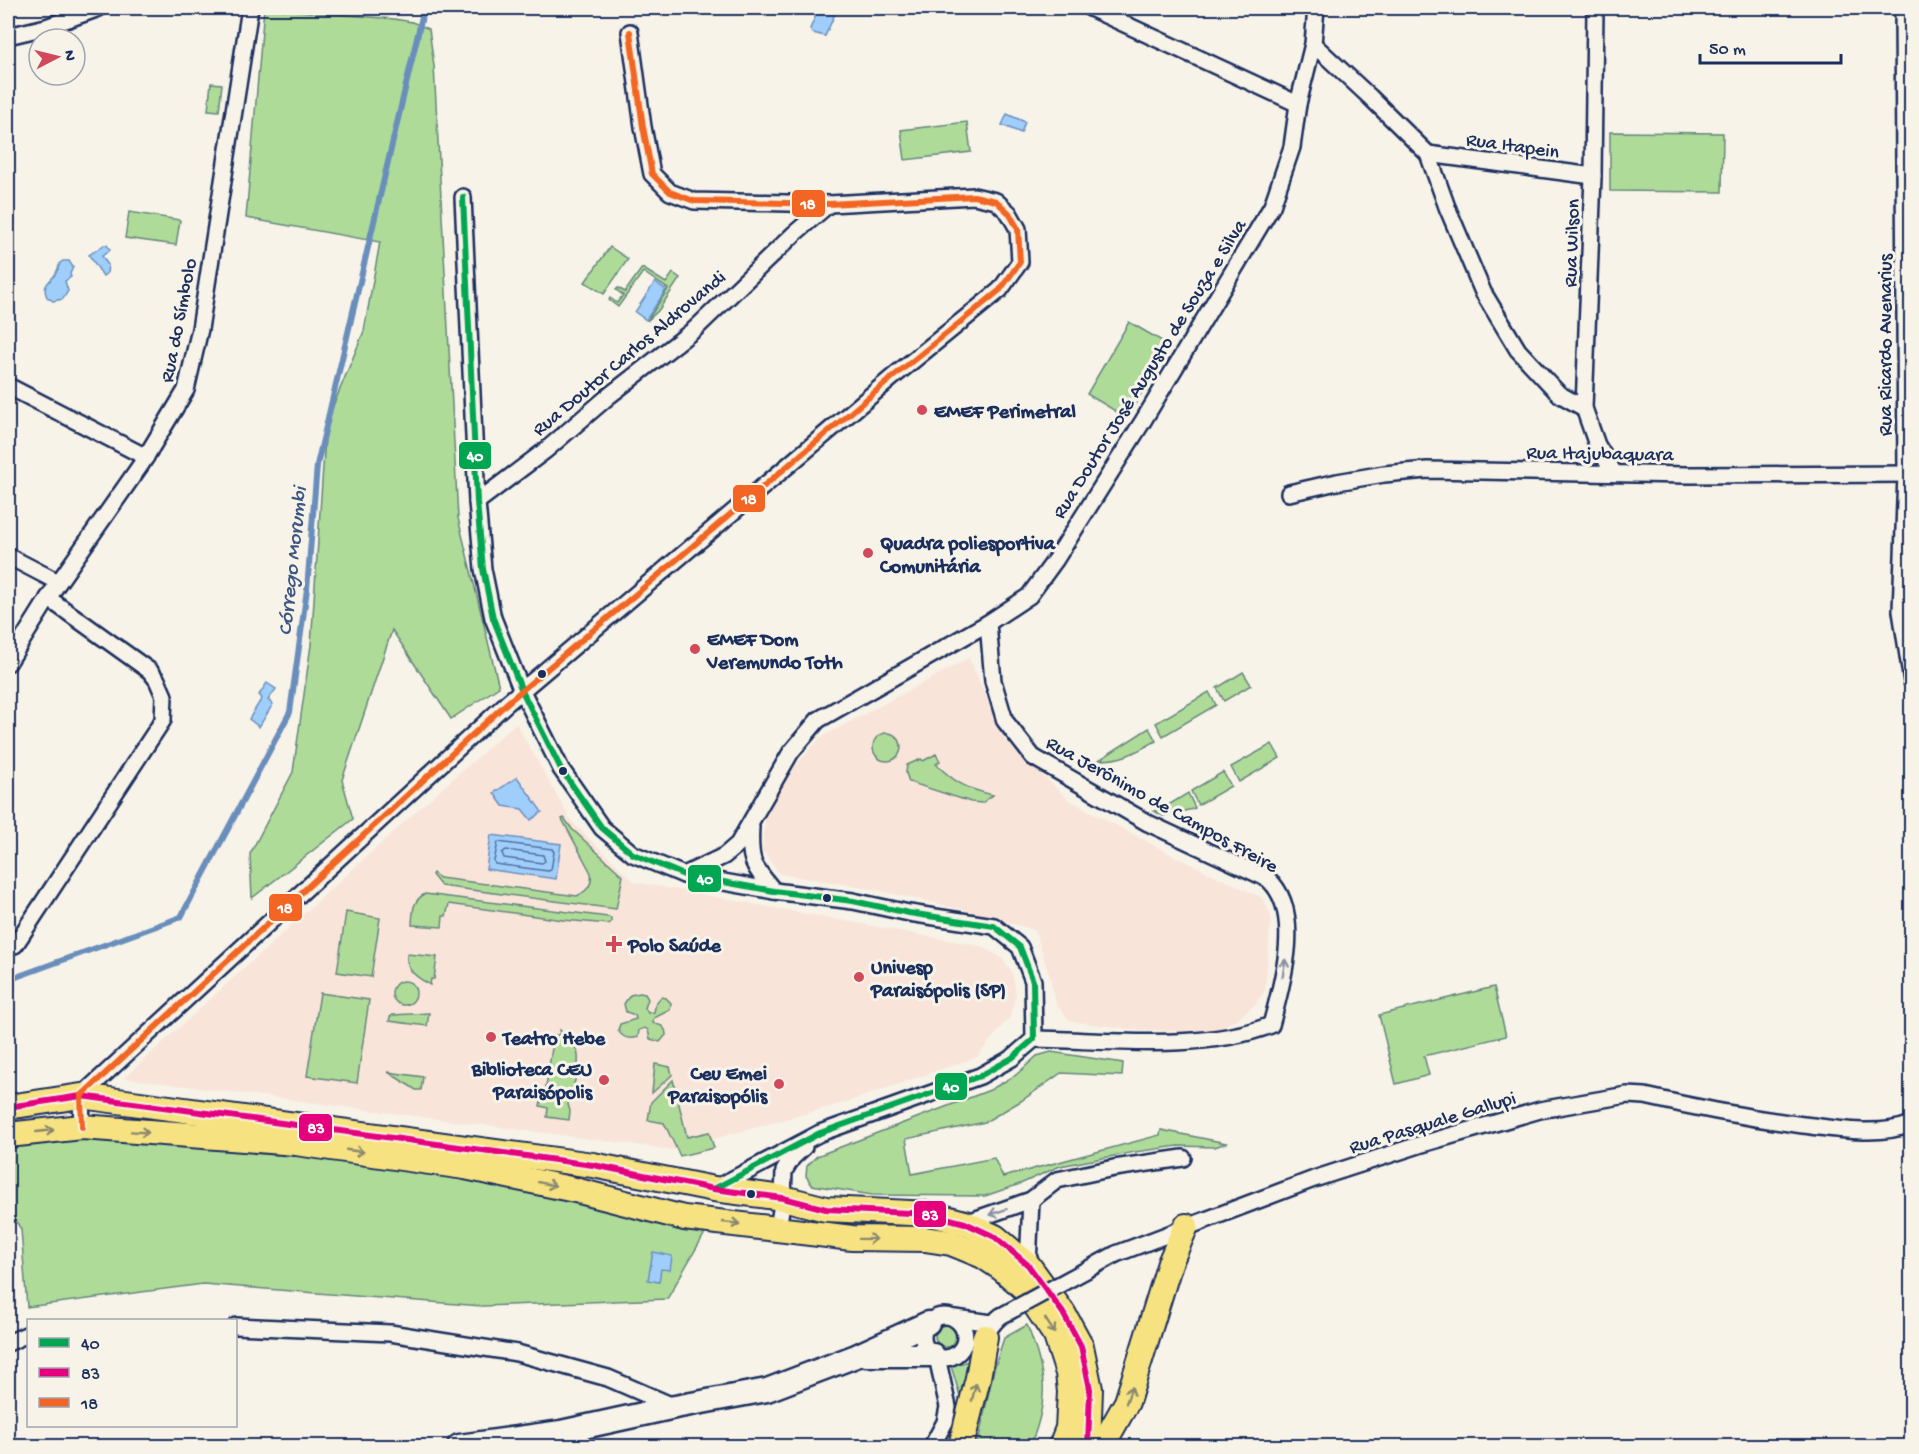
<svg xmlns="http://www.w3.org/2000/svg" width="1919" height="1454" viewBox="0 0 1919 1454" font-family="'Gochi Hand',sans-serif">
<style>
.built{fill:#f9e4da}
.green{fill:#afdb99;stroke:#65857c;stroke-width:1.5}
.water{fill:#a0cefb;stroke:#6b8ebc;stroke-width:1.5}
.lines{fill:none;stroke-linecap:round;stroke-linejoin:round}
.shore{stroke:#506f9d;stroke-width:1.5}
.stream{stroke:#6b8ebc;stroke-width:6}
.street-casing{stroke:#1b2f5e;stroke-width:20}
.secondary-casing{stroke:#1b2f5e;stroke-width:27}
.primary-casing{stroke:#1b2f5e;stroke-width:28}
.street{stroke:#f7f3e8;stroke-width:15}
.secondary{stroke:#f7f3e8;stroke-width:22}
.primary{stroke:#f7e281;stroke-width:24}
.street-bridge-casing{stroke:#1b2f5e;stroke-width:20;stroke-linecap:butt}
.street-bridge{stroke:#f7f3e8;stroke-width:15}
.bus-1-casing{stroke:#f7f3e8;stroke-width:10}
.bus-2-casing{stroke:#f7f3e8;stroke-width:10}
.bus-3-casing{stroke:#f7f3e8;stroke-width:10}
.bus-1{stroke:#00a651;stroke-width:6}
.bus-2{stroke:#e5007d;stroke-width:6}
.bus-3{stroke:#f26522;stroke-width:6}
.oneway{stroke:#8991a3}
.oneway2{stroke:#898870}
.poi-dot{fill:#d1495b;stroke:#f7f3e8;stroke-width:2}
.bus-dot{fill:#1b2f5e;stroke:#f7f3e8;stroke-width:2}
.labels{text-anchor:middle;stroke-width:6;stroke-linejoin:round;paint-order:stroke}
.street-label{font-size:20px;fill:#1b2f5e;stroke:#f7f3e8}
.poi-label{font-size:20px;font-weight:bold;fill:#1b2f5e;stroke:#f7f3e8;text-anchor:start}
.water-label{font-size:21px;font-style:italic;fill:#3c5785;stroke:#f7f3e8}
.line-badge{stroke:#f7f3e8;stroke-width:2}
.badge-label{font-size:16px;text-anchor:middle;font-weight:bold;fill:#fff}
</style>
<rect width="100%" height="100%" fill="#f7f3e8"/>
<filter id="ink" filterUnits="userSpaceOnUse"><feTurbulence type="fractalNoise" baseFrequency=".0167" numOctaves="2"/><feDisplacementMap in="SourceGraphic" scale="12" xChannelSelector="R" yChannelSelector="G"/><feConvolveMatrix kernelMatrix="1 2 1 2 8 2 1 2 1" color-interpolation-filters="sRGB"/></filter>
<g filter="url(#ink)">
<g class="built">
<polygon points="969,658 1005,740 1069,800 1170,854 1262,898 1271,916 1265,990 1256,1004 1237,1019 1218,1029 1181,1031 1129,1029 1070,1021 1056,1004 1050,977 1035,930 964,910 872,889 780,874 762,850 765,819 784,779 820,738"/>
<polygon points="516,723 572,822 635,882 981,946 1002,958 1012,972 1016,993 1010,1017 977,1057 844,1103 674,1150 124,1078 401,825"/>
</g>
<g class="green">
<polygon points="264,8 394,19 412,22 429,29 434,66 458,518 499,687 451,719 392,630 342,780 353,819 252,898 250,854 293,772 311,645 326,423 364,331 380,242 246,218"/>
<polygon points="211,83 222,84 219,111 208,110"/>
<polygon points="967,122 971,152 905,160 901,130"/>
<polygon points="1610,132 1723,133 1722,192 1610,191"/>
<polygon points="129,212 180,220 176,245 125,238"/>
<polygon points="610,247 628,259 604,294 585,282"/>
<polygon points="642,268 666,283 673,273 680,278 658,311 647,321 668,289 643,272 618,307 609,300 610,298 617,303 623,295 616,290 618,288 625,292"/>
<polygon points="1129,322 1169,345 1127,418 1087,394"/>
<polygon points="1243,672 1251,685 1224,701 1217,688"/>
<polygon points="1209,692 1216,705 1163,736 1156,723"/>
<path d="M1149,728l7,13c-20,11 -33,19 -57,19z"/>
<circle cx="887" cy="747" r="14"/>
<polygon points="1272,744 1280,758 1239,782 1231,767"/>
<path d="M936,754l4,7 -4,3c19,19 31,25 57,31l-11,8 -11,-1 -62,-20 -3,-9 1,-8 14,-6 2,2z"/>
<polygon points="1223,772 1231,786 1198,805 1191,791"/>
<polygon points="1188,793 1195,808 1193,809 1163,816 1154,811 1162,809"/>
<path d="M564,818l8,11 51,47 -7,33 -175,-23 -9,-11 1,-2 7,5 137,18c10,-5 16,-11 14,-23l-29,-54z"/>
<path d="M425,894l183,23 3,1v4l-2,2 -46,-4 -114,-16 -3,12h-3l-1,11 -30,-2c1,-14 0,-24 13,-31z"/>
<polygon points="346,912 380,918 371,977 337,972"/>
<path d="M407,954l30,3 -3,22h-3l-1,6c-13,-8 -25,-14 -23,-31z"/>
<circle cx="404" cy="993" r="12"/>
<polygon points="1494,987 1506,1036 1424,1056 1429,1075 1396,1084 1379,1015"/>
<polygon points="320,993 369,1000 357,1083 307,1076"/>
<path d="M640,993l5,1 3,5 -3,9 3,5 6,-1 2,-9 5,-6 5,1 5,5 -1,7 -16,8 -1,2v3c7,2 13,3 13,12l-6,7 -10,-3 -2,-9 -3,-2 -6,2 -1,7c-8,3 -16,1 -20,-7l2,-6 16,-5 -1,-4 -9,-3 -2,-8 6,-9z"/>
<polygon points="429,1013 427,1026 389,1021 390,1017 393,1015"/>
<path d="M560,1030c5,6 12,12 16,18 7,13 -4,42 -8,56l2,7 -1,9 -22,-3 1,-9 -8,-2 3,-13h2l9,-58h5z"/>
<polygon points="1051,1052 1123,1063 1122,1076 1061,1073 1021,1101 985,1122 906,1139 912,1174 994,1158 1003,1177 1160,1135 1161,1130 1226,1143 1215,1147 1178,1146 1135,1152 1060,1166 1020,1184 985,1196 872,1195 812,1185 806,1176 807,1166 817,1156 990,1090 1016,1075 1037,1056"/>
<polygon points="655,1064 670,1067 672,1075 652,1093"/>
<polygon points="388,1072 423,1077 421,1090 416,1090"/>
<polygon points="673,1080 687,1137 709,1132 714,1148 680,1156 664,1123 648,1120 651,1102"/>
<polygon points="65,1120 459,1175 705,1233 667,1299 482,1306 203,1284 27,1307 21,1229 8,1209 8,1140"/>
<path d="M1027,1325c19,48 23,73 3,121h-53l17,-77 10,-31z"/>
<circle cx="946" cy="1336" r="11"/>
<polygon points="972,1360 961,1410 960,1396 951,1366"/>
</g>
<g class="water">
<polygon points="819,8 832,8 835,14 825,36 813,33 810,29"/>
<polygon points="1007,114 1025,122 1021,133 1002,125"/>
<polygon points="104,245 107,245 110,250 102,256 108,265 107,273 103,276 89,255"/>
<path d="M63,261h6l4,6 -3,7 1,3 -6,4 3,10 -5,8 -10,2 -6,-4c-6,-13 4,-15 9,-24 2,-3 3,-7 4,-10z"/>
<polygon points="655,282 666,290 646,320 635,312"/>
<polygon points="267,683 276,689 268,700 273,704 259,727 249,719 262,698 259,695"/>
<polygon points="517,777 542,812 531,820 522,809 503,806 494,793"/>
<polygon points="491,835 561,844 556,879 486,869"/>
<polygon points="653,1252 672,1256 670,1270 661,1269 659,1282 648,1280"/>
</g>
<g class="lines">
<g class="shore">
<polygon points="498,842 552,849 554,852 551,870 548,871 495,864 494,861"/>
<polygon points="506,850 543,855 545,861 542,863 504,858 502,853"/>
</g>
<polyline class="stream" points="8,980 181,917 290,712 307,589 317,465 424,8"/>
<defs>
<g id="street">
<polyline points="1090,8 1298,104"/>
<polyline points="1595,8 1593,176 1584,408 1597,445 1614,473"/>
<polyline points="1903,8 1906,474 1901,611 1912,682"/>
<polyline points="8,36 46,27 99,8"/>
<polyline points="1313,44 1370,97 1428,154 1447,207 1483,292 1518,350 1559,394 1584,408"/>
<polyline points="1428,154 1593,176"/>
<polyline points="463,197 477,502 483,569 493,618 522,691 561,769 602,828 633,854 684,875 774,891 853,901 909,913 994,926 1020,947 1033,981 1034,1039 1012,1058 980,1076 820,1133 716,1188"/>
<polyline points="8,386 146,457"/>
<polyline points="1289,493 1337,482 1384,474 1427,470 1687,475 1912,474"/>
<polyline points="477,502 546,450 610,395 695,329 795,233 829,204"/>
<polyline points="8,556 58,582"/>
<path d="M988,623l5,58 12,40 28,36 115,66 120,56c36,32 14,106 3,146 -69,27 -163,15 -237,14"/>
<polyline points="8,663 56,586 142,463 186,390 200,329 250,8"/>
<path d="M751,826c-2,35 1,39 23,65"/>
<polyline points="684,875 724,856 738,844 791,752 818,720 988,623 1029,596 1056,559 1143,421 1272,206 1292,147 1298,104 1313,44 1316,8"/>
<polyline points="15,945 163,720 164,696 157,680 150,671 48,598"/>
<polyline points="82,1127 81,1096 507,703 894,376 1000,290 1020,262 1018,229 1009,213 996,201 974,196 829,204 694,201 670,192 652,174 643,127 630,32"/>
<polyline points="965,1223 1031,1200 1057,1180 1114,1168 1183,1158"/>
<polyline points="778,1228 783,1198 784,1171 792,1158 804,1147"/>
<path d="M1116,1254l198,-75 105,-34 121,-35 87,-15 18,1c52,12 104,22 158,29 36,4 74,12 109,-1"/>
<polyline points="1028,1265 1031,1200"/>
<circle cx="944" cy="1337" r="21"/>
<polyline points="955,1318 992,1323"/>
<polyline points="236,1326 390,1333 517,1353 608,1378 675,1407"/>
<path d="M979,1341c9,-7 12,-18 22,-25"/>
<polyline points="8,1343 28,1334"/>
<polyline points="932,1446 945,1422 948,1407 937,1357"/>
</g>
<g id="secondary">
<polyline points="866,1355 933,1355"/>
<polyline points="459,1446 561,1432 675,1407 767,1390 856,1356 928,1323"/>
</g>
<g id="primary">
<polyline points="8,1107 81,1096 593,1165 714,1189 783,1198 826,1209 931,1214 965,1223 995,1237 1028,1265 1063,1313 1081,1346 1090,1389 1088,1446"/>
<polyline points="8,1135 82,1127 296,1143 465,1167 575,1190 684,1218 852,1238 925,1239 951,1243 983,1256 1001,1268 1024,1288 1056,1336 1068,1373 1070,1392 1068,1428 1061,1446"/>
<polyline points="961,1446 978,1378 985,1337"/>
<polyline points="1102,1446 1127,1402 1170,1263 1186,1226"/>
</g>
</defs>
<use href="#street" class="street-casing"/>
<use href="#secondary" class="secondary-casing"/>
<use href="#primary" class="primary-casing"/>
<use href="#street" class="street"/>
<use href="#secondary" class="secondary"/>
<use href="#primary" class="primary"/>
<defs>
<polyline id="street-bridge" points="1001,1316 1116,1254"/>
</defs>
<use href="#street-bridge" class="street-bridge-casing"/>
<use href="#street-bridge" class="street-bridge"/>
<defs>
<polyline id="bus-1" points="463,197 477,502 483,569 493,618 522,691 561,769 602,828 633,854 684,875 774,891 853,901 909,913 994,926 1020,947 1033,981 1034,1039 1012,1058 980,1076 820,1133 714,1189"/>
<polyline id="bus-2" points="8,1107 81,1096 593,1165 714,1189 783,1198 826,1209 931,1214 965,1223 995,1237 1028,1265 1063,1313 1081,1346 1090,1389 1088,1446"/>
<polyline id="bus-3" points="82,1127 81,1096 507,703 894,376 1000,290 1020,262 1018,229 1009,213 996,201 974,196 829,204 694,201 670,192 652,174 643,127 630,32"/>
</defs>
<use href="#bus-1" class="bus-1-casing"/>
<use href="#bus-2" class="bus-2-casing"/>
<use href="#bus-3" class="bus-3-casing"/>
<use href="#bus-1" class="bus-1"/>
<use href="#bus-2" class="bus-2"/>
<use href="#bus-3" class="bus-3"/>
</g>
<defs><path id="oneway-shaft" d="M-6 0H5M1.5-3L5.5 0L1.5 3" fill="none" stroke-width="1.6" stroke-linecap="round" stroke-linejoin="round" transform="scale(1.5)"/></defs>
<g class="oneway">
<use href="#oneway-shaft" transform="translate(1284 968) rotate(-81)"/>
<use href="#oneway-shaft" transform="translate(998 1212) rotate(162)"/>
</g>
<g class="oneway2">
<use href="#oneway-shaft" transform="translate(45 1131) rotate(-6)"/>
<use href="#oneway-shaft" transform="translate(140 1132) rotate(4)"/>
<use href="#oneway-shaft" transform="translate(355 1151) rotate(8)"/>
<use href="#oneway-shaft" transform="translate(547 1184) rotate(12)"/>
<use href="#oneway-shaft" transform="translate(731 1223) rotate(6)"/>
<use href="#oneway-shaft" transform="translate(868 1239) rotate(1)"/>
<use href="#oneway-shaft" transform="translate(1050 1326) rotate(57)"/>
<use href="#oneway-shaft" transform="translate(974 1392) rotate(-76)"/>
<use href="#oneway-shaft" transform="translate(1129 1395) rotate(-70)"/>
</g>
</g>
<g class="poi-dot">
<circle cx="922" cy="410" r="6"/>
<circle cx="868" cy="553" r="6"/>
<circle cx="695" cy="649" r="6"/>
<path d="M611 935h6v6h6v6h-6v6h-6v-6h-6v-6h6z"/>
<circle cx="859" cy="977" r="6"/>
<circle cx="491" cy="1037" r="6"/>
<circle cx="604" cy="1080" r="6"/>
<circle cx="779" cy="1084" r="6"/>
</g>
<g class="bus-dot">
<circle cx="542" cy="674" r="5"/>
<circle cx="563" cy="771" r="5"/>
<circle cx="827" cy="898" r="5"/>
<circle cx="751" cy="1194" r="5"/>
</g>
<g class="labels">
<g class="street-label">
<text transform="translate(1513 144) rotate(8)" y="7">Rua Itapein</text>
<text transform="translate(1570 243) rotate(-88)" y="7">Rua Wilson</text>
<text transform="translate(177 320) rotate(-79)" y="7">Rua do Símbolo</text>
<text transform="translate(1884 345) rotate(-90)" y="7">Rua Ricardo Avenarius</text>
<text transform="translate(628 352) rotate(-40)" y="7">Rua Doutor Carlos Aldrovandi</text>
<text transform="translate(1148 368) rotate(-58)" y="7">Rua Doutor José Augusto de Souza e Silva</text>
<text transform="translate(1600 452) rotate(1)" y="7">Rua Itajubaquara</text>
<text transform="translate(1163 803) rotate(29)" y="7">Rua Jerônimo de Campos Freire</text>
<text transform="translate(1432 1121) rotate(-17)" y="7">Rua Pasquale Gallupi</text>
</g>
<g class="poi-label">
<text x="934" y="417">EMEF Perimetral</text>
<text x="880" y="549">Quadra poliesportiva<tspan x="880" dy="23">Comunitária</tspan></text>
<text x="707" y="645">EMEF Dom<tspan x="707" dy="23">Veremundo Toth</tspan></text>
<text x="628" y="951">Polo Saúde</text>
<text x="871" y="973">Univesp<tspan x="871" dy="23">Paraisópolis (SP)</tspan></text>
<text x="503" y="1044">Teatro Hebe</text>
<text x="592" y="1075" text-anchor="end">Biblioteca CEU<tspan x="592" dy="23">Paraisópolis</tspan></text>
<text x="767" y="1079" text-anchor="end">Ceu Emei<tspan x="767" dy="23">Paraisopólis</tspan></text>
</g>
<g class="water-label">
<text transform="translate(291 561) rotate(-84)" y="7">Córrego Morumbi</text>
</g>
</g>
<g class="line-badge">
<rect x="791" y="189" width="35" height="29" rx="6" fill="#f26522"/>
<rect x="458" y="441" width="34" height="29" rx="6" fill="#00a651"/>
<rect x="732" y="484" width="34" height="29" rx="6" fill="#f26522"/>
<rect x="687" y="864" width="35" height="29" rx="6" fill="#00a651"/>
<rect x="268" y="893" width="35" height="29" rx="6" fill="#f26522"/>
<rect x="934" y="1072" width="34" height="29" rx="6" fill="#00a651"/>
<rect x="298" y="1113" width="35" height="29" rx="6" fill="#e5007d"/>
<rect x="913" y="1200" width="34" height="28" rx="6" fill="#e5007d"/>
</g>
<g class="badge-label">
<text x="808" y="209">18</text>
<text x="475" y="461">40</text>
<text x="749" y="504">18</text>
<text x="705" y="884">40</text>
<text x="285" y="913">18</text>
<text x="951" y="1092">40</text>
<text x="316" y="1133">83</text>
<text x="930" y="1220">83</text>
</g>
<rect width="1919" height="1454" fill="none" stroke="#f7f3e8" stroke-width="30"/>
<rect x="15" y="15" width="1889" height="1424" fill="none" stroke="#1b2f5e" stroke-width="2" filter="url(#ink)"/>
<rect x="27" y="1319" width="210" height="108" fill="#f7f3e8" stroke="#9fa5b1" stroke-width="1.5"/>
<rect x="39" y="1338" width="30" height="9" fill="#00a651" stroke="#9fa5b1" stroke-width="1.5"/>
<text x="81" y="1349" font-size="18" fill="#1b2f5e">40</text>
<rect x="39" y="1368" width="30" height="9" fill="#e5007d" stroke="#9fa5b1" stroke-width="1.5"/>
<text x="81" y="1379" font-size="18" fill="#1b2f5e">83</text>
<rect x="39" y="1398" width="30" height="9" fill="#f26522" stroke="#9fa5b1" stroke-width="1.5"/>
<text x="81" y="1409" font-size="18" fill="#1b2f5e">18</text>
<g transform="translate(57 57) rotate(83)"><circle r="28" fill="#f7f3e8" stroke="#9fa5b1" stroke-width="1.5"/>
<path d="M0-4.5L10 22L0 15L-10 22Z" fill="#d1495b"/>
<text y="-9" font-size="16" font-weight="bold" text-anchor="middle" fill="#1b2f5e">N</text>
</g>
<path d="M1700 54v9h141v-9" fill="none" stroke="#1b2f5e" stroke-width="3"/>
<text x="1709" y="54" font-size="18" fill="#1b2f5e" stroke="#f7f3e8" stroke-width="4.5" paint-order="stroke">50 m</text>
</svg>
